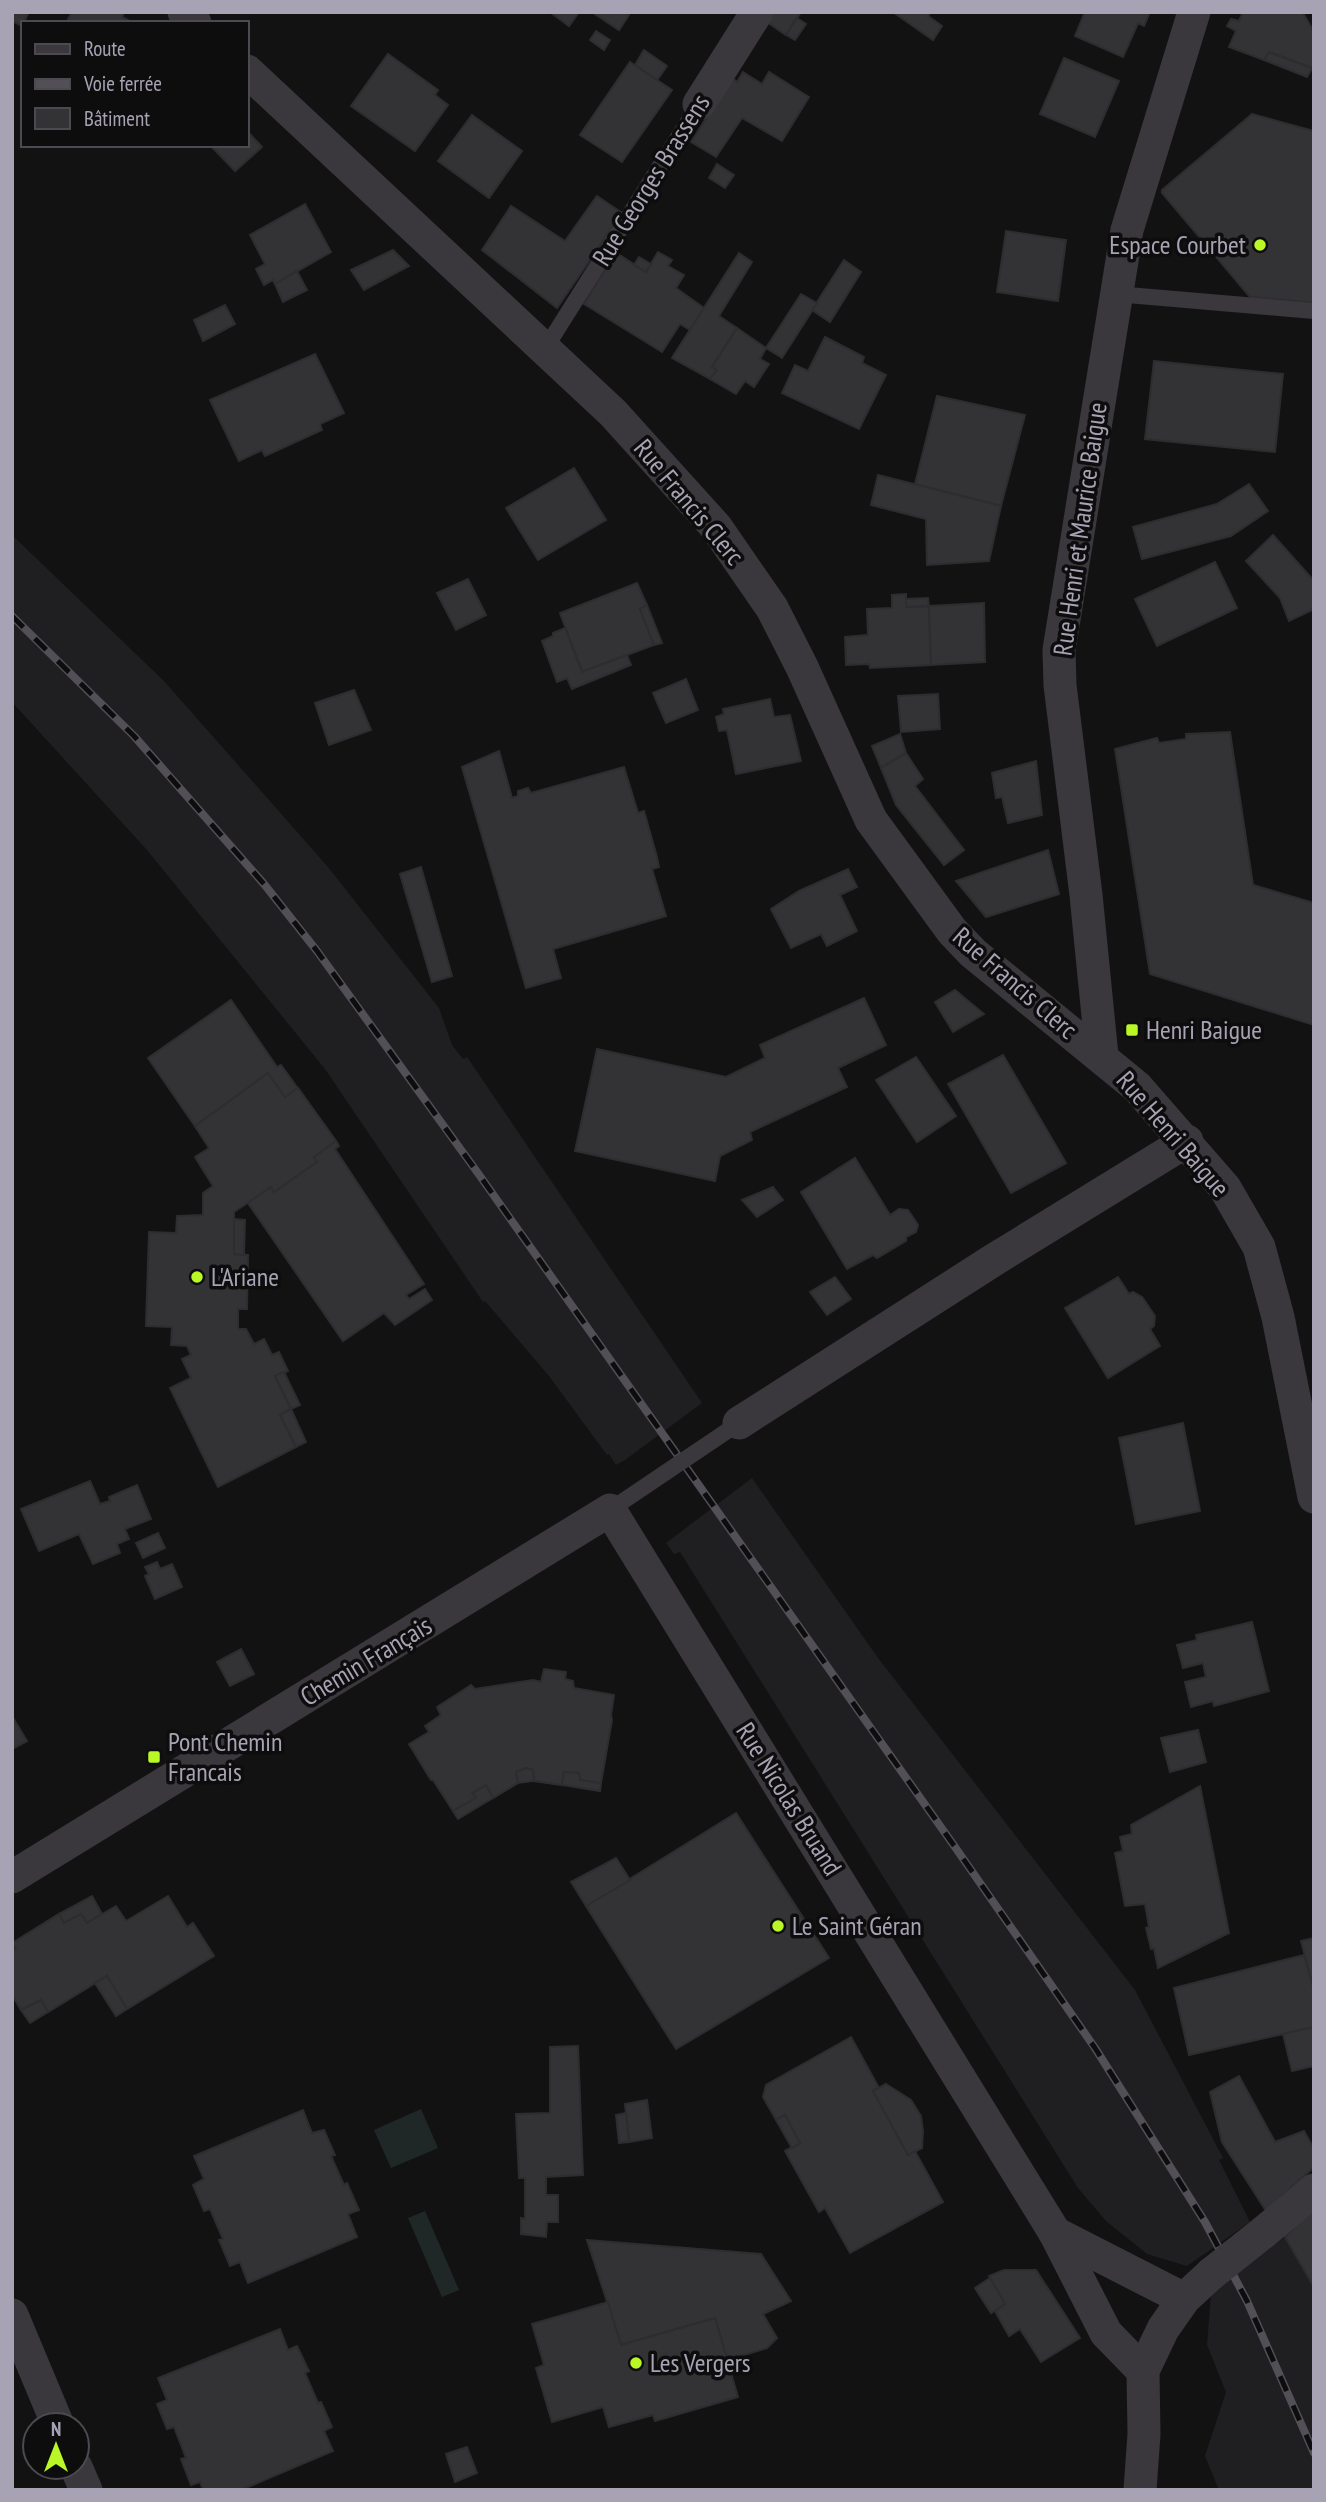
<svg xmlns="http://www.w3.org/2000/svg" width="1326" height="2502" viewBox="0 0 1326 2502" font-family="'PT Sans Narrow',sans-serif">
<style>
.built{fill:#1f1e20}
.green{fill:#202827}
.building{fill:#333235;stroke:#2e2c2f;stroke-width:2}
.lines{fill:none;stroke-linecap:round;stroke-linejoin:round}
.lane{stroke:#3a373d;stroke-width:16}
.street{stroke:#3a373d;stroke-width:33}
.rail-casing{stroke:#524f57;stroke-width:8}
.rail{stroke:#0e0d0e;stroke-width:5;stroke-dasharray:16;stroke-linecap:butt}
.lane-bridge{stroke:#3a373d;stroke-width:16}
.street-bridge{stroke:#3a373d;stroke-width:33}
.poi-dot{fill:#b9f726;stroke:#0e0d0e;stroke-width:2.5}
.labels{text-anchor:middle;stroke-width:7;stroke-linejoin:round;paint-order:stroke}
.street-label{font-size:26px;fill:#a8a3b4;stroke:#0e0d0e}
.poi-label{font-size:26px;fill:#a8a3b4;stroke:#0e0d0e;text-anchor:start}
</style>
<rect width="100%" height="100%" fill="#131213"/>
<g class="built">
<polygon points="12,535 164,681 328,867 439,1008 452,1045 463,1059 467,1057 702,1403 625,1460 616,1465 609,1454 607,1455 549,1376 485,1301 483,1302 325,1069 147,850 12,702"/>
<polygon points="752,1478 878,1658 1135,1990 1223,2158 1219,2160 1250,2222 1187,2266 1147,2254 1106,2221 1078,2188 680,1552 674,1554 666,1543"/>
<polygon points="1285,2237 1314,2287 1314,2490 1219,2490 1205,2456 1226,2392 1207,2345 1211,2294"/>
</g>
<g class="green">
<polygon points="421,2109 438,2148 391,2168 374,2130"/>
<polygon points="425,2211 459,2290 442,2297 408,2218"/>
</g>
<g class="building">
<polygon points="12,12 29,12 22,26 12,21"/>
<polygon points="72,12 124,12 122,17 133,23 66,23"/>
<polygon points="550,12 579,12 569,26"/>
<polygon points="592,12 626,12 629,15 619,30"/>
<polygon points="774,12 801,12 786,35 767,22"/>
<polygon points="893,12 931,12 928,16 942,26 933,40"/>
<polygon points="1085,12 1150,12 1144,26 1138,23 1123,57 1075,36"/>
<polygon points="1243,12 1303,13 1314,32 1314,63 1312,68 1269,52 1264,60 1229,47 1236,31 1227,26 1231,19 1239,21"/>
<polygon points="797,18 806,24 795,40 786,35"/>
<polygon points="596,31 610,40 604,50 590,40"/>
<polygon points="644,50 667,66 657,80 635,65"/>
<polygon points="1269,52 1312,68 1307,77 1264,60"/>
<polygon points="388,54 438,90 435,95 448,105 415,151 351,106"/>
<polygon points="1064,58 1119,81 1095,137 1040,114"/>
<polygon points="630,62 672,90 622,162 580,135"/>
<polygon points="743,72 762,84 769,72 809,97 782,141 742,118 716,157 691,142 732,78 737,82"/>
<polygon points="1252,114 1314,131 1314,303 1250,297 1162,193 1162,190"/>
<polygon points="472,115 522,151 489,198 438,161"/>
<polygon points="247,131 262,147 235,171 210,145 247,145"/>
<polygon points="717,164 734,175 725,188 709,178"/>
<polygon points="597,196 622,213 557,308 482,250 511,206 565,241"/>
<polygon points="305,204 331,252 275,284 273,280 264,285 256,269 265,264 250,235"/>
<polygon points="1006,231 1066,240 1058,301 997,292"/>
<polygon points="393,250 409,266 364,290 351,270"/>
<polygon points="615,252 646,272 658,252 672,260 668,266 684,275 676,288 704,308 690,330 680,324 662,352 584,304"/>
<polygon points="739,253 752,262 719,316 737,328 712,367 717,370 710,379 672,358"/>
<polygon points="639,257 651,264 646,272 634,265"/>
<polygon points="844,260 861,272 830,322 812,310"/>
<polygon points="297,271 307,290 283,302 275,284"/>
<polygon points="801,294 817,303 782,358 766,348"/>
<polygon points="225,305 235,324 203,341 194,320"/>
<polygon points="737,328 766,348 760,359 769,364 754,387 745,381 736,394 710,379 717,370 712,367"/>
<polygon points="825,337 864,357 862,363 886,375 859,429 782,393 795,365 808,371"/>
<polygon points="315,354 344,413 320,424 322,430 265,456 262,450 239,461 210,400"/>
<polygon points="1154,361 1283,374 1275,452 1145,439"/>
<polygon points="937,396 1025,415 1001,506 915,484"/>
<polygon points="574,468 606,520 538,560 506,508"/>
<polygon points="878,475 1001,506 989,561 927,565 926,519 871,505"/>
<polygon points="1249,484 1268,511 1231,536 1142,559 1133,527 1217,504"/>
<polygon points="1273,535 1314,581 1314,609 1289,621 1280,598 1246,561"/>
<polygon points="1215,562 1237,608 1157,646 1135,599"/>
<polygon points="468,579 486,615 456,630 437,593"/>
<polygon points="637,583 647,605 640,609 654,645 582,672 560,613"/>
<polygon points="906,594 906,607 929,606 931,665 870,668 869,664 846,665 845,637 868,635 867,609 892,608 892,595"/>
<polygon points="928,598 929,606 906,607 906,599"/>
<polygon points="984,603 985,662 931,665 929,606"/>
<polygon points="647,605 662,643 654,645 640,609"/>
<polygon points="565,628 582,672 627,655 631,665 572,689 567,678 557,682 542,641 553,636 553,633"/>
<polygon points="686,679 698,710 666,723 653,693"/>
<polygon points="354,690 371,730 329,745 315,703"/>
<polygon points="938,694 940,729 901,732 898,696"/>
<polygon points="770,699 774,717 790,715 801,761 736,774 727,730 719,731 716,717 724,714 723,709"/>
<polygon points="1230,732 1253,885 1314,903 1314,1025 1150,974 1115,749 1157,738 1159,743 1186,739 1186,734"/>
<polygon points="900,734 906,753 881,768 872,746"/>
<polygon points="499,751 512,798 518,796 518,791 528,788 531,793 624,767 638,813 644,811 657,857 659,867 652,869 666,916 553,949 561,978 526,988 462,767"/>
<polygon points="906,753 923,779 915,786 964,850 944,865 896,805 881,768"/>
<polygon points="1036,761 1042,815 1008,823 1002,797 996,798 992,773"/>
<polygon points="1048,850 1059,894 986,917 956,881"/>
<polygon points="421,867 452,976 432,982 400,874"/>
<polygon points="848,869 857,887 840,895 857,931 827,946 821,934 791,948 771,909 799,891"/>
<polygon points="955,990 984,1014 953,1032 935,1002"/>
<polygon points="864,998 886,1045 838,1068 847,1087 750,1132 752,1140 720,1156 715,1181 575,1151 597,1049 726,1077 765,1058 760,1045"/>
<polygon points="231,1000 277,1067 281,1065 336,1141 339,1146 335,1149 424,1284 406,1295 409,1299 425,1289 432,1300 395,1325 384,1313 343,1341 148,1058"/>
<polygon points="1003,1055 1066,1163 1011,1193 948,1084"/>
<polygon points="916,1057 956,1116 917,1142 876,1080"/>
<polygon points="268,1073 285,1097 298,1088 336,1141 314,1157 317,1162 274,1192 271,1187 234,1212 234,1254 248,1255 247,1309 238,1309 238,1329 246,1329 254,1344 264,1339 272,1355 279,1352 288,1371 275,1376 291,1409 280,1415 296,1447 218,1487 170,1388 191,1378 182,1359 191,1355 187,1346 171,1345 172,1327 146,1326 149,1232 176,1233 177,1216 203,1215 203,1193 213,1186 195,1157 209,1148 195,1126"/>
<polygon points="855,1158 890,1215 899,1209 908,1210 918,1225 916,1232 906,1237 906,1241 877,1258 873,1255 847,1269 801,1192"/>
<polygon points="773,1187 783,1200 757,1217 742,1200"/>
<polygon points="234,1219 245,1220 244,1255 234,1254"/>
<polygon points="835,1277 851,1299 827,1315 810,1292"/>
<polygon points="1118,1277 1129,1294 1133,1292 1142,1297 1155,1316 1154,1326 1150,1329 1160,1346 1108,1378 1065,1308"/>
<polygon points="284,1372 300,1405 291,1409 275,1376"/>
<polygon points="291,1409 306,1442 296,1447 280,1415"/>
<polygon points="1183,1423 1200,1511 1136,1524 1119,1438"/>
<polygon points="90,1481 100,1504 110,1501 109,1497 137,1485 151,1519 125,1529 129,1539 117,1544 120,1553 93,1564 79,1534 39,1551 21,1509"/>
<polygon points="158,1533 165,1548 143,1558 136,1543"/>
<polygon points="157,1562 160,1569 172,1564 182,1587 155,1599 145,1576 149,1574 145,1567"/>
<polygon points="1252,1622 1269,1691 1214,1706 1213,1701 1191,1707 1185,1682 1206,1677 1203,1663 1183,1668 1177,1645 1197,1640 1196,1635"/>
<polygon points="241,1649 254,1674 230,1686 217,1662"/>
<polygon points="544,1669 566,1672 565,1679 573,1681 574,1688 614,1695 611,1715 612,1720 601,1783 580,1780 579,1773 564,1772 562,1785 534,1781 533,1770 526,1768 516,1772 518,1783 493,1798 486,1785 473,1793 476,1798 453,1811 433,1780 431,1780 409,1744 429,1732 425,1726 441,1715 437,1707 471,1685 475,1689 533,1680 541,1682"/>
<polygon points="12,1716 27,1741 12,1749"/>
<polygon points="1198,1730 1206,1762 1170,1772 1161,1738"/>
<polygon points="526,1768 533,1770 534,1781 518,1783 516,1772"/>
<polygon points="564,1772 579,1773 580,1780 601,1783 600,1791 562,1785"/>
<polygon points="486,1785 493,1798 458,1819 453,1811 476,1798 473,1793"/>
<polygon points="1200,1786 1229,1933 1158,1968 1154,1948 1151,1949 1146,1928 1149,1927 1145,1904 1125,1906 1115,1853 1123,1851 1120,1837 1132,1834 1131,1825"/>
<polygon points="736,1813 829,1958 676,2049 586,1906"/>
<polygon points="616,1858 630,1880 586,1906 571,1882"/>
<polygon points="92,1896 102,1914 87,1923 81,1914 64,1923 59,1914"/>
<polygon points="168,1896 187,1927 193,1923 214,1956 127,2009 107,1976 48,2012 41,2000 21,2010 12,1995 12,1951 16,1949 12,1943 59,1914 64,1923 81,1914 87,1923 116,1906 126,1921"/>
<polygon points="1314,1938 1314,1990 1301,1941"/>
<polygon points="1304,1955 1314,1990 1314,2027 1189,2055 1174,1988"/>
<polygon points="107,1976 127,2009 116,2016 95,1983"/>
<polygon points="41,2000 48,2012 30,2023 21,2010"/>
<polygon points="1314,2027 1314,2066 1292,2071 1283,2034"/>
<polygon points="851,2037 879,2088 873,2091 908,2155 915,2151 943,2202 850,2253 825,2208 819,2212 785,2151 800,2143 785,2115 776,2120 763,2097 766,2085"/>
<polygon points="578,2046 583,2175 546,2177 546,2195 558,2195 558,2222 547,2222 546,2237 521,2234 521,2218 525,2219 525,2178 519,2178 516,2114 550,2113 550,2047"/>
<polygon points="1239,2076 1275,2142 1304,2131 1314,2149 1314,2167 1266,2211 1222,2142 1210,2092"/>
<polygon points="886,2084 911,2100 921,2116 923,2131 922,2148 908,2155 873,2091"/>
<polygon points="647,2100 652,2138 629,2142 625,2104"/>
<polygon points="303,2110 312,2133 324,2130 335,2155 331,2156 344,2185 347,2183 359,2210 348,2214 357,2237 248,2283 240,2262 230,2266 219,2240 223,2239 210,2209 204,2211 193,2185 204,2179 194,2156"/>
<polygon points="626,2113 629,2142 619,2143 616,2115"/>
<polygon points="785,2115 800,2143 792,2148 776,2120"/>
<polygon points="1314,2207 1314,2287 1285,2237"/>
<polygon points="587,2240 761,2254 791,2301 763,2314 777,2338 767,2348 727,2360 715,2318 621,2345"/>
<polygon points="1004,2270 1036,2270 1080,2338 1041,2362 1020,2329 1009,2336 995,2311 1005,2304 989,2276"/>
<polygon points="990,2278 1005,2304 991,2313 975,2288"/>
<polygon points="608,2302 621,2345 715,2318 738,2397 655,2421 653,2415 609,2427 603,2407 552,2422 536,2368 544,2365 532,2324"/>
<polygon points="280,2329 288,2350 297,2346 309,2371 305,2373 318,2403 321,2402 332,2427 324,2431 333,2451 241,2490 203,2490 200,2482 191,2485 181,2459 186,2458 174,2427 167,2429 157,2404 167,2400 158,2378"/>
<polygon points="467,2447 477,2473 455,2482 446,2454"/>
</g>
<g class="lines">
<g class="lane">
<polyline points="1116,294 1314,311"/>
<polyline points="545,349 699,104"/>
</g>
<g class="street">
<polyline points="184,12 195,23"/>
<polyline points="247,71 613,413 716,527 772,608 802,667 871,820 952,931 973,953 1137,1087 1225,1188 1259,1247 1278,1317 1314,1497"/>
<polyline points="699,104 757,12"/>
<polyline points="1102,1056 1086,895 1060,685 1059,650 1127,230 1194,12"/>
<polyline points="739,1423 992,1261 1187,1141"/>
<polyline points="12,1877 610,1510 1055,2233 1106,2333 1143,2371"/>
<polyline points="1264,2232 1314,2190"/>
<polyline points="1055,2233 1184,2299"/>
<polyline points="12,2315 58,2425"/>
<polyline points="76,2467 86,2490"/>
<polyline points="1140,2490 1144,2434 1143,2371 1163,2329 1184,2299 1211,2274"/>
</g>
<defs>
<polyline id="rail" points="12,616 134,736 264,884 317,951 480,1176 955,1847 1095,2048 1205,2222 1247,2301 1314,2453"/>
</defs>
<use href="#rail" class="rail-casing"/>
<use href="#rail" class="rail"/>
<polyline class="lane-bridge" points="610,1510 739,1423"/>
<polyline class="street-bridge" points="1211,2274 1264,2232"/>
</g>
<g class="poi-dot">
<circle cx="1260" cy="245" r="7"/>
<rect x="1125" y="1023" width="14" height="14" rx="3.5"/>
<circle cx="197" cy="1277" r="7"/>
<rect x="147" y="1750" width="14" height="14" rx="3.5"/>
<circle cx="778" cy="1926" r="7"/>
<circle cx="636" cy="2363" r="7"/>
</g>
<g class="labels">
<g class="street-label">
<text transform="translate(651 180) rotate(-58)" y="9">Rue Georges Brassens</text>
<text transform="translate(689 502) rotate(50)" y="9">Rue Francis Clerc</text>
<text transform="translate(1080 529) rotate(-82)" y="9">Rue Henri et Maurice Baigue</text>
<text transform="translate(1015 983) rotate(41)" y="9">Rue Francis Clerc</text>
<text transform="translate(1173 1134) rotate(49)" y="9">Rue Henri Baigue</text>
<text transform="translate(366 1661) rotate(-31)" y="9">Chemin Français</text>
<text transform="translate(789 1799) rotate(58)" y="9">Rue Nicolas Bruand</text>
</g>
<g class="poi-label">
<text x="1246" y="254" text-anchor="end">Espace Courbet</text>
<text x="1146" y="1039">Henri Baigue</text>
<text x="211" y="1286">L'Ariane</text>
<text x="168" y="1751">Pont Chemin<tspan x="168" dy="30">Francais</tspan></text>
<text x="792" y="1935">Le Saint Géran</text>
<text x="650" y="2372">Les Vergers</text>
</g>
</g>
<rect width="1326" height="2502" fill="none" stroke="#a8a3b4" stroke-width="28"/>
<rect x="21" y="21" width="228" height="126" fill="#0e0d0e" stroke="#4c4950" stroke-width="2"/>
<rect x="35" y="44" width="35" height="10" fill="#3a373d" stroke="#4c4950" stroke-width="2"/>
<text x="84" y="56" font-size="21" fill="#a8a3b4">Route</text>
<rect x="35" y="79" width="35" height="10" fill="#524f57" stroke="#4c4950" stroke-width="2"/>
<text x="84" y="91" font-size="21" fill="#a8a3b4">Voie ferrée</text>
<rect x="35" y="108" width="35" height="21" fill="#333235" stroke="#4c4950" stroke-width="2"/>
<text x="84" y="126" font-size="21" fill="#a8a3b4">Bâtiment</text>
<g transform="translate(56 2446)"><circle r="33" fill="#0e0d0e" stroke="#4c4950" stroke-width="2"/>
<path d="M0-5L12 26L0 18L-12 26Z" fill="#b9f726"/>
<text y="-10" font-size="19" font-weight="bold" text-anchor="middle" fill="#a8a3b4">N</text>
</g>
</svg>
